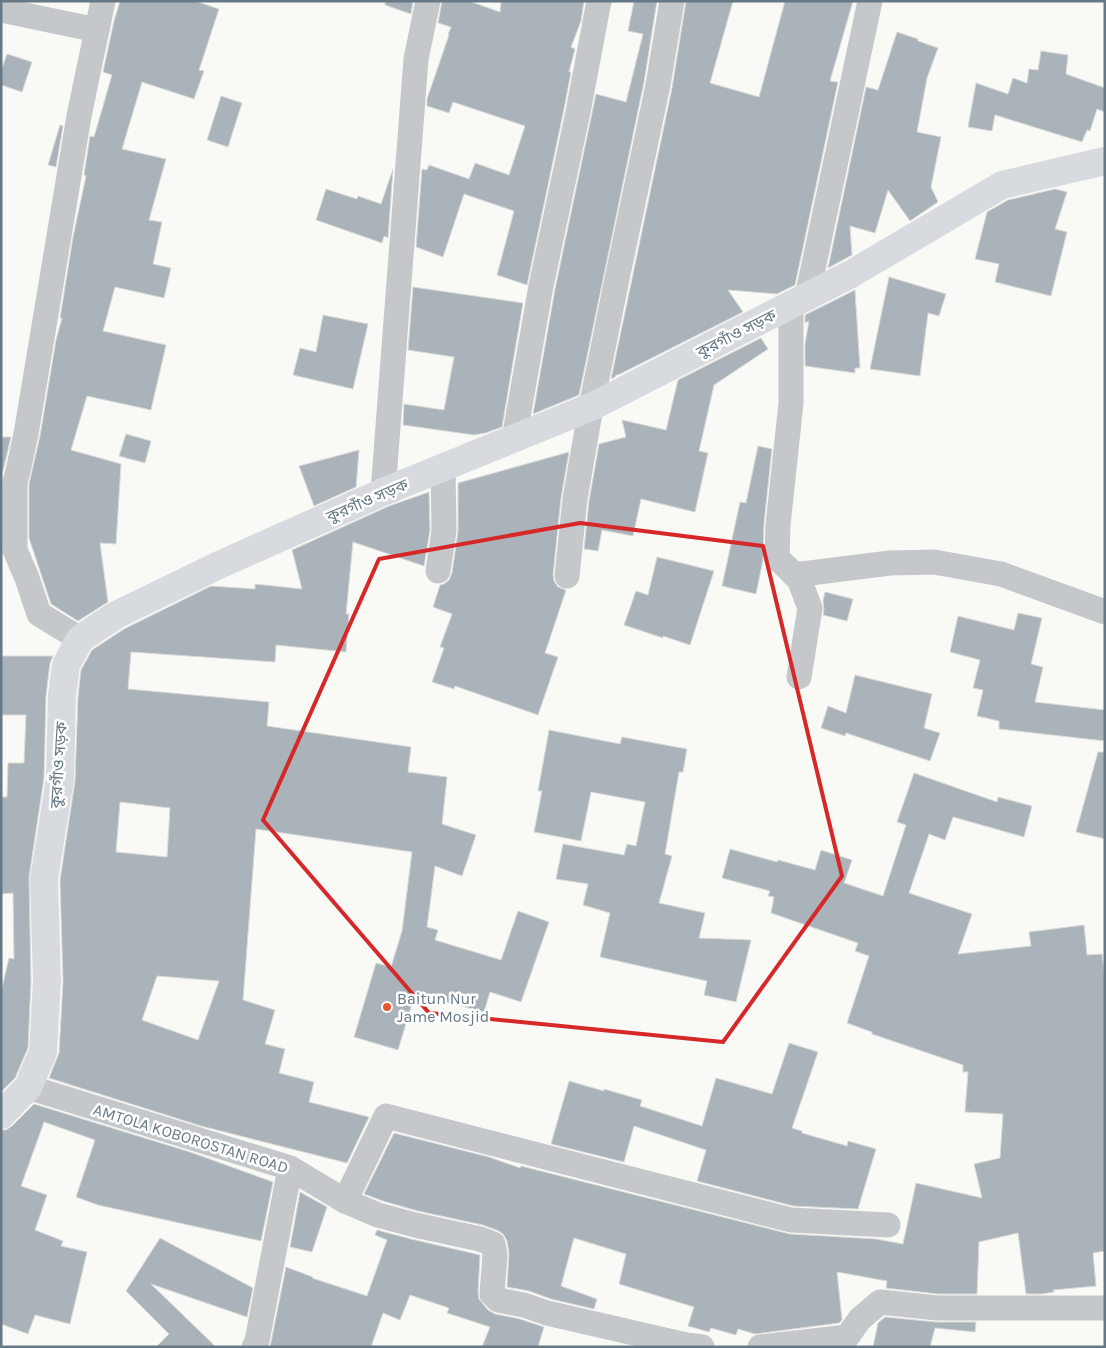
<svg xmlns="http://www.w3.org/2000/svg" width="1106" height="1348" viewBox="0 0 1106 1348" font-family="Karla,'Noto Sans Bengali',sans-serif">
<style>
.building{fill:#aab3b9;stroke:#dadad8;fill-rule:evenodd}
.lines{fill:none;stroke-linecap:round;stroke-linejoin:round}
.street{stroke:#c4c8cb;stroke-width:25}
.secondary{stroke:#d7dbdf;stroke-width:28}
.marked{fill:none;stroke:#d62828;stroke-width:4;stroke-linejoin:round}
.poi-dot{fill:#e5582a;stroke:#fff;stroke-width:2}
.labels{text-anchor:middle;stroke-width:5;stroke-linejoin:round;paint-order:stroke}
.street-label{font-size:16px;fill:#677987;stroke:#fff}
.poi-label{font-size:16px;fill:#677987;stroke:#fff;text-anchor:start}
</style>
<rect width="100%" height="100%" fill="#f9f9f6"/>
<g class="building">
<polygon points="120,1 195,1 219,9 199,70 204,71 194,99 142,82 122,149 166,159 149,220 162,222 153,264 171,268 164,298 115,287 103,331 166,345 151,410 87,396 71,450 121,464 116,544 100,543 108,602 78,621 51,604 29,538 29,484 40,436 56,340 62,318 60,318 73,237 86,176 84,175 90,136 94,137 112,75 103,72 114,21"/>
<polygon points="385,1 413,1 411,14 385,5"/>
<polygon points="442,1 469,1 500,12 501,1 584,1 581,21 571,47 575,49 569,72 571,72 564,109 527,285 497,275 514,211 464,194 443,257 416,247 422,169 427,170 429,165 469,179 475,163 509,175 525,126 453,102 449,113 427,106 427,99 449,35 448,35 451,27 438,23"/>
<polygon points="634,1 657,1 644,82 579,395 533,414 555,289 596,94 626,102 643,34 628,31"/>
<polygon points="686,1 733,1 710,83 759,97 785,1 853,1 830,81 838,82 795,285 777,294 728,290 743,312 618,375 616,375 615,377 611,379 672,88"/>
<polygon points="897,32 918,39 918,41 938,48 927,78 917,132 941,137 931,187 938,202 910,221 888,190 875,233 850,226 852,255 828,268 866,87 878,90"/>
<polygon points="1041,51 1068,55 1066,74 1105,88 1105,112 1097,109 1090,131 1087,130 1082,142 995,115 992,131 968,127 976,83 1008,94 1013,78 1027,83 1029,69 1038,70"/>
<polygon points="7,54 32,62 22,92 1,85 1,71"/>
<polygon points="221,96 242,103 228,147 207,140"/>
<polygon points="60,125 63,126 56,167 48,165"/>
<polygon points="393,169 388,238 384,236 382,243 316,220 326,189 357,199 358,196 381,204"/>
<polygon points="1055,189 1067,192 1055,229 1067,232 1051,296 995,282 999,264 975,259 987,212 1008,200"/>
<polygon points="889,277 946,294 939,316 928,313 920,376 870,369"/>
<polygon points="413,287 523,303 502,427 485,433 474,435 403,425 404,404 444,410 454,357 408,350"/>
<polygon points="855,290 860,368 855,368 855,373 805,366 805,344 809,321 805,323 805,315"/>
<polygon points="323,315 368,324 353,389 293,375 300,348 316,352"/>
<polygon points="761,338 768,349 714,385 699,451 708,453 695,512 641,499 633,536 602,530 598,551 584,549 589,501 599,444 626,437 622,420 666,430 678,380"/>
<polygon points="126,434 151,441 145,463 119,456"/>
<polygon points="1,437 11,437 3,471 1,471"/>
<polygon points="758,446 772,449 764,523 763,560 756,594 722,586 740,502 746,503"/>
<polygon points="359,450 356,487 314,506 299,466"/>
<polygon points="569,452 561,498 553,575 554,581 558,587 566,590 545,653 558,657 538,715 455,686 454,689 432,682 444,648 440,647 452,614 433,607 440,585 444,584 449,580 452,573 458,531 458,483"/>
<path d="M429,492l1,38 -6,36 -71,-24 -7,72h3l-3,38 -70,-7 -1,17 -144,-10 -3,37 141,13 -2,24 144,21 -3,25 39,5 -5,47 34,11 -14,41 -27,-10 -8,61 11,3 -3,10 66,20 17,-49 31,11 -28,80 -31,-10 -6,20 -69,-18 -17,56 -44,-13 22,-74 15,4 11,-36 10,-79 -156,-23 -13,171 32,10 -10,34 20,5 -6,24 35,9 -5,20 60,15 -22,46 -146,-37 -152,-48 10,-25 4,-72 -3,-101 15,-99 3,-84 3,-27 11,-20 32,-21 87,-43 44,3v-5l47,5 -10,-39 97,-44zM120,802l50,6 -3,49 -51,-5zM157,976l62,5 -21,59 -56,-20z"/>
<polygon points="657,557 714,571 690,645 663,636 663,638 624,625 636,591 648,595"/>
<polygon points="825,592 853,599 847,621 823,615 824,610 823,601"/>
<polygon points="1018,613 1042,618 1031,664 1043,667 1035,702 1105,710 1105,741 999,729 999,721 977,716 983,690 973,688 980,660 950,652 958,616 1014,630"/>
<polygon points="1,656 53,656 50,663 46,696 44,778 29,877 31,981 28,1048 15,1078 1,1092 1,992 9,958 14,959 13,893 1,894 1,797 7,797 8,763 24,763 26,715 1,715"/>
<polygon points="855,675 932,694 924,728 940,733 930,761 846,733 845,736 821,728 828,706 846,713"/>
<polygon points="549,730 620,744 622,737 687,749 683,772 679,772 665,854 672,856 659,903 705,913 699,938 751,940 736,1002 704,995 707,981 600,957 610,913 583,905 588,884 556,879 563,844 624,855 627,844 636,846 645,802 591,792 581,841 534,832 542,791 538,791"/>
<polygon points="1098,752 1105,752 1105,839 1076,832"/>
<polygon points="914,773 997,802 998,797 1032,806 1024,837 953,817 945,840 929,834 909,893 972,914 958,954 1031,946 1029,932 1084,925 1087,955 1102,954 1105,978 1105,1251 1093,1253 1096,1286 1053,1290 1054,1292 1042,1294 1026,1294 1018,1233 979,1242 977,1294 938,1294 886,1288 887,1281 837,1272 842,1320 839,1323 755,1334 738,1329 736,1335 711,1328 709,1332 688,1326 694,1307 619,1284 626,1254 574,1238 561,1286 597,1299 594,1309 551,1299 529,1291 507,1287 509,1253 507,1241 504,1235 499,1231 483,1225 418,1211 383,1201 364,1194 394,1133 489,1157 520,1168 521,1166 790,1234 876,1239 903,1244 916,1183 982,1198 974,1164 1000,1158 1003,1114 965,1112 968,1072 963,1072 963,1065 872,1034 872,1032 847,1023 869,956 855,951 858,943 771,913 774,897 768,896 770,891 722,878 730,849 777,862 778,860 815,870 821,850 852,860 844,883 883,896 906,825 897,822"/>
<polygon points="789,1043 818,1052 792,1128 802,1131 802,1133 847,1146 848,1141 876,1149 858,1209 793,1206 697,1181 706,1150 634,1126 624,1162 551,1144 569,1081 604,1091 604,1089 642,1100 640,1106 702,1126 716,1078 772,1094"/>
<polygon points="34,1104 190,1152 273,1182 261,1241 98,1205 76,1197 95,1140 44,1122 21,1186 47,1195 35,1230 63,1241 61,1246 87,1252 70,1324 35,1315 28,1334 1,1324 1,1130 6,1130 12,1126"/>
<polygon points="300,1192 327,1207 312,1252 290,1247"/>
<polygon points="377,1230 411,1239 480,1255 478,1293 479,1299 488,1310 495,1314 520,1319 544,1327 538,1347 482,1347 490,1327 447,1313 449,1308 410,1295 400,1320 383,1313 371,1347 270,1347 286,1267 313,1277 312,1278 367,1296 387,1240 375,1235"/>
<polygon points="160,1238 253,1288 247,1317 151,1284 216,1347 156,1347 169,1334 126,1291"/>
<polygon points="885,1317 936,1322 976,1322 975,1332 935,1328 930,1347 873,1347 878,1323"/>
</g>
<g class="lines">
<g class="street">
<polyline points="1,10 97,30"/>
<polyline points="807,297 870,1"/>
<polyline points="791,305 791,403 778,525 777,558 799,579 810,608 799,677"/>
<polyline points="514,439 541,286 578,112 599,1"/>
<polyline points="383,492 416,59 428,1"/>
<polyline points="438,571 444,531 443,468"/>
<polyline points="794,575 890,563 934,562 1001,574 1105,612"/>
<polyline points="567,576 575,499 591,407 618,274 658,85 672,1"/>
<polyline points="80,639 39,614 27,578 15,550 15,482 18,471 26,434 79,116 103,1"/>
<polyline points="28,1087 290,1168 345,1201 378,1215 415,1225 480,1239 493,1244 495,1255 492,1294 498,1300 524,1305 547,1313 686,1345 702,1347"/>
<polyline points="345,1201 386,1116 791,1220 888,1225"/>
<polyline points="254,1347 257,1341 290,1168"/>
<polyline points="760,1347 847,1337 860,1319 880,1302 937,1308 1105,1308"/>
</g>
<polyline class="secondary" points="1,1115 28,1087 43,1052 47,981 44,879 60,779 62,696 66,665 80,639 116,615 219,565 383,492 591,407 851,274 1002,185 1105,161"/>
</g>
<path class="marked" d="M580,523l183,23 79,330 -119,166 -294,-29 -166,-193 116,-261z"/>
<circle class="poi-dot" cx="387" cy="1007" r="5"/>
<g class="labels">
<g class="street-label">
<text transform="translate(736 333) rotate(-27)" y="6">কুরগাঁও সড়ক</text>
<text transform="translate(367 500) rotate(-23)" y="6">কুরগাঁও সড়ক</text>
<text transform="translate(58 765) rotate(-86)" y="6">কুরগাঁও সড়ক</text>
<text transform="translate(191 1138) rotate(17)" y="6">AMTOLA KOBOROSTAN ROAD</text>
</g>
<g class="poi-label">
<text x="397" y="1004">Baitun Nur<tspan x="397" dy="18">Jame Mosjid</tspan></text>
</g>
</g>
<rect width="1106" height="1348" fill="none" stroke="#677987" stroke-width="5"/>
</svg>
